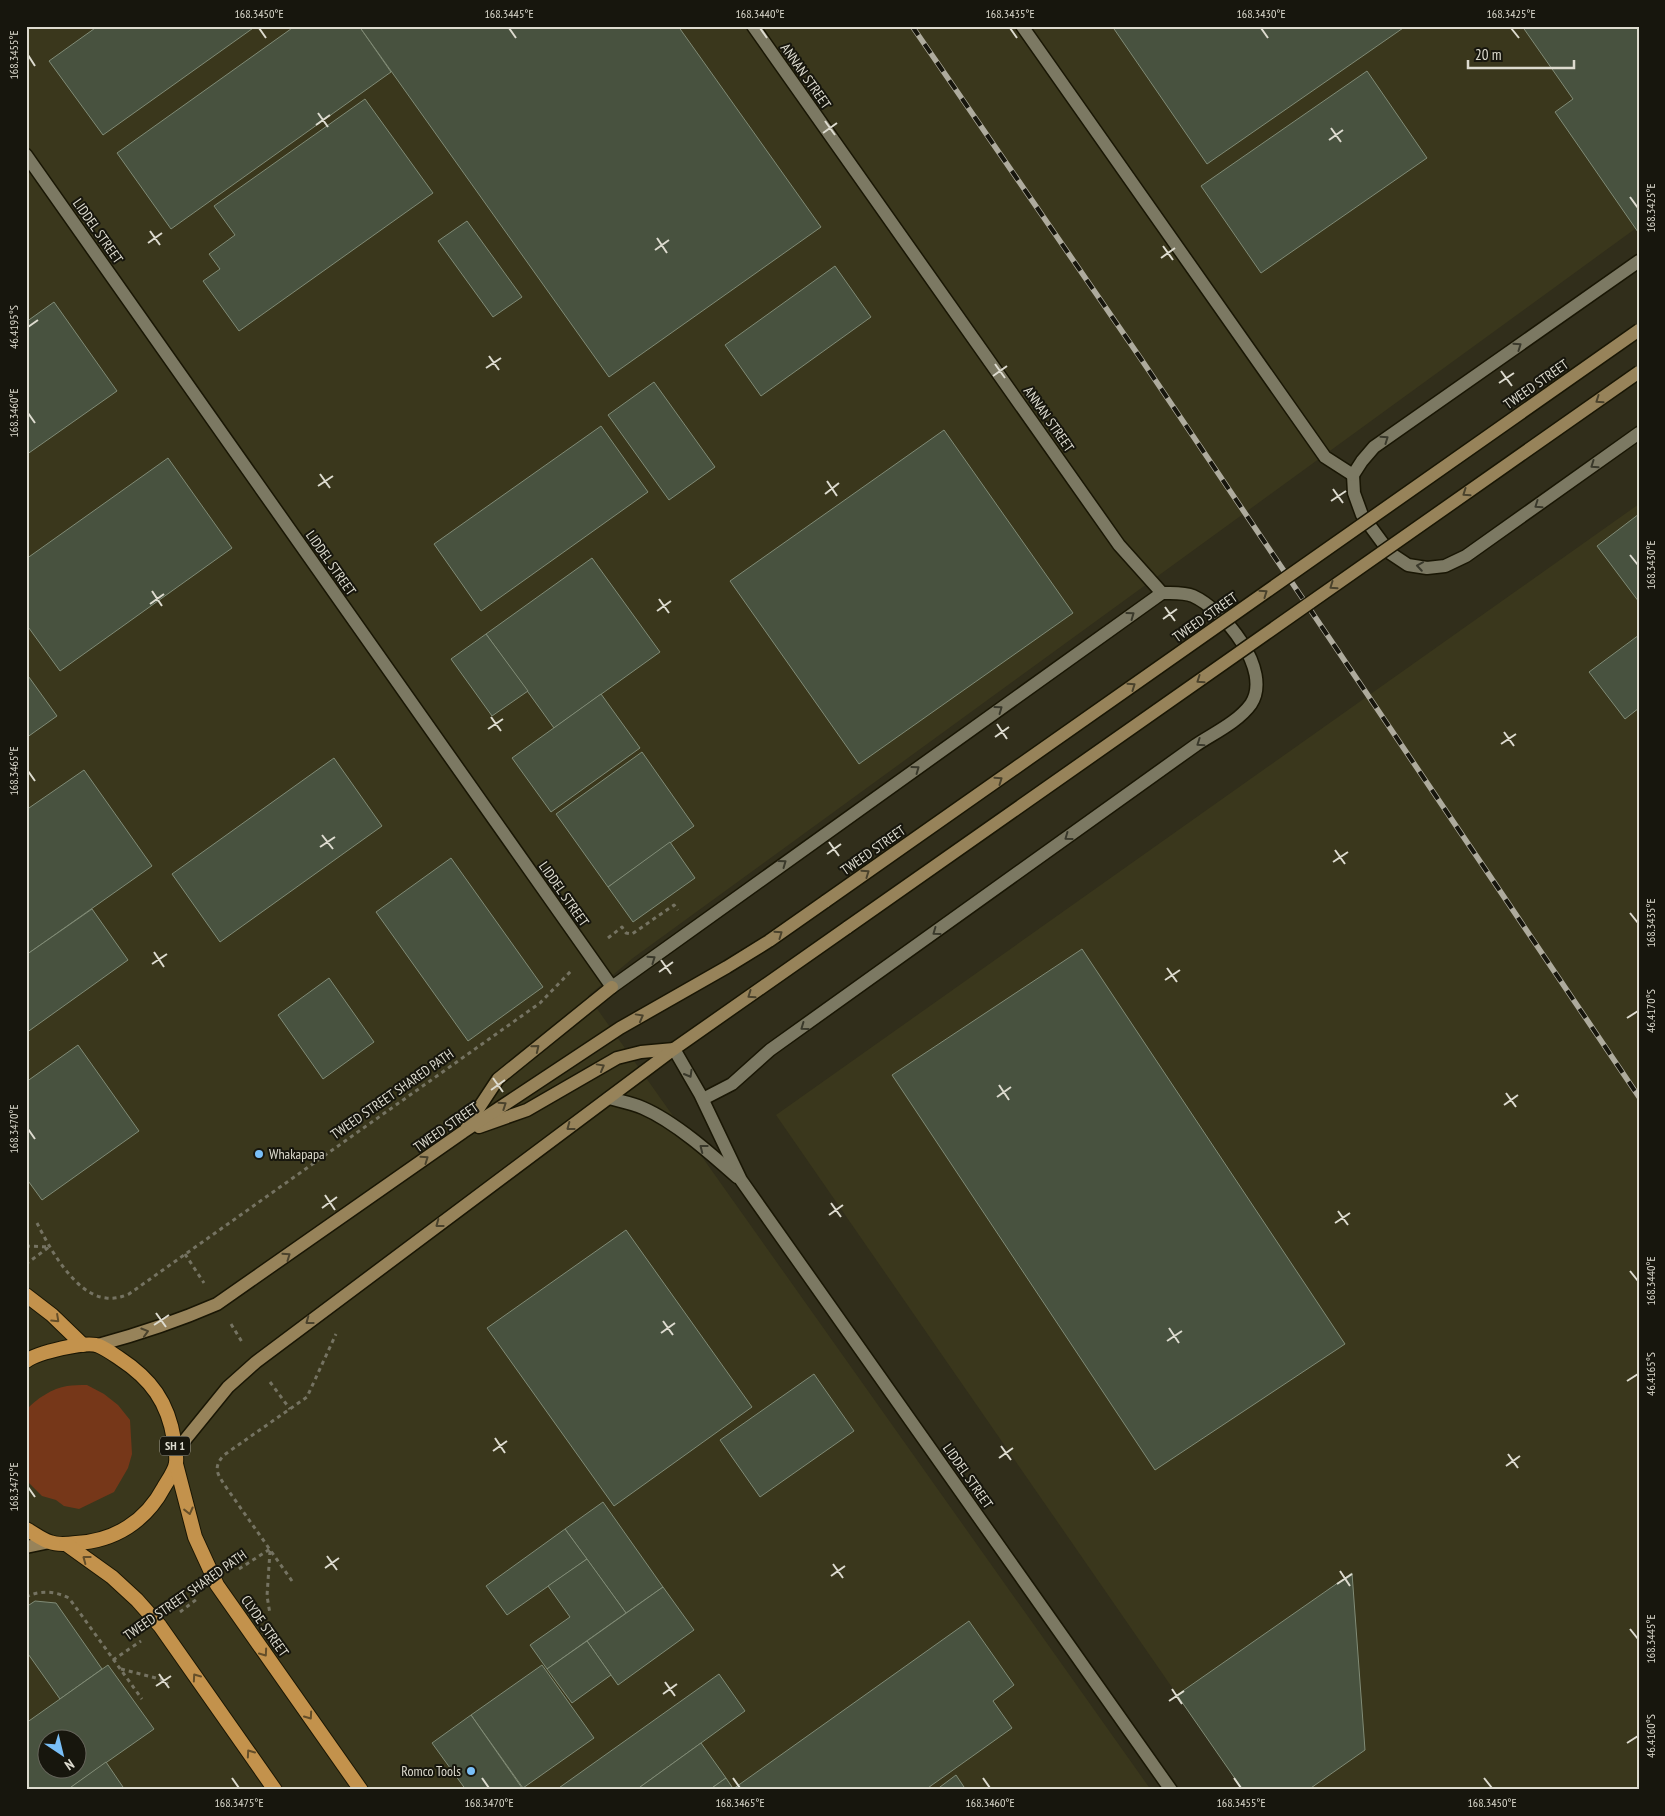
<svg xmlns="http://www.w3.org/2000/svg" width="1665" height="1816" viewBox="0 0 1665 1816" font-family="'PT Sans Narrow',sans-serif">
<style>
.built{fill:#3a371c;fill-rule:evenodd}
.green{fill:#763719}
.building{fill:#48523f;stroke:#808b76;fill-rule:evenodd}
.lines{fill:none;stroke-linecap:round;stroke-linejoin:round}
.minor-casing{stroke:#191604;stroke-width:15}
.tertiary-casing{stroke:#191604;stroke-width:15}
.secondary-casing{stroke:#191604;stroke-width:15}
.trunk-casing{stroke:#191604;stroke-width:16}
.path{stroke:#757362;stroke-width:3;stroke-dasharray:4 4;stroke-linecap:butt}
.minor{stroke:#7c7963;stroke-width:12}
.tertiary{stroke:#7c7963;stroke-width:12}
.secondary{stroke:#97835a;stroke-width:12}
.trunk{stroke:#c3924c;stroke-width:14}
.rail-casing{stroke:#aeab9d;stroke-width:5.5}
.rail{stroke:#17160d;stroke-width:4;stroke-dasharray:11;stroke-linecap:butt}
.secondary-bridge-casing{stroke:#191604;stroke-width:15;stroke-linecap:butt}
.secondary-bridge{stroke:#97835a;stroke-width:12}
.oneway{stroke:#3a392b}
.oneway2{stroke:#4a422c}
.oneway3{stroke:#644e29}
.ticks{fill:none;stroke:#dddbcf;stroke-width:2}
.poi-dot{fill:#79bff8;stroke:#17160d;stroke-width:2}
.labels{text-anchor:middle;stroke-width:4;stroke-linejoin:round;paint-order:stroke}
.shield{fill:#17160d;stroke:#a2a095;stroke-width:1}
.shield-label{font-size:12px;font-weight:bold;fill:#dddbcf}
.street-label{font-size:14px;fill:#dddbcf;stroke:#17160d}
.poi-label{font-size:14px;fill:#dddbcf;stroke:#17160d;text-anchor:start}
.neatline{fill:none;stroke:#dddbcf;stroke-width:2}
.ticks-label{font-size:12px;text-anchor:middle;fill:#dddbcf}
</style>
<rect width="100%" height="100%" fill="#312e1b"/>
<g class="built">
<path d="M26,26h1613v200l-1006,732 -45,38 563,794h-1125zM48,1738h30v30h-30z"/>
<polygon points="1639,504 1639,1790 1243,1790 776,1115"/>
</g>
<path class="green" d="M87,1385l17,9 14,11 12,15 2,34 -4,14 -14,24 -35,17 -15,-3 -8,-6 -14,-4 -16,-16v-70c10,-11 27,-22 41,-24 6,-1 13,-1 20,-1z"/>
<g class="building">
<polygon points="98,26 256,26 103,135 49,61"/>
<polygon points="295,26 359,26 391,72 171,229 117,153"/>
<polygon points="359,26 678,26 821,227 609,377"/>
<polygon points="1112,26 1406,26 1207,164"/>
<polygon points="1522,26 1639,26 1638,232 1555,112 1573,99"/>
<polygon points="1367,71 1427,158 1261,273 1201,186"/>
<polygon points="365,99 433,193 239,331 203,281 220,269 209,254 235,235 214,206"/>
<polygon points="467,221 522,297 493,317 438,241"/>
<polygon points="835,266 871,317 761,396 725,345"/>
<polygon points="54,302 117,391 26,455 26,322"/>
<polygon points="654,382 715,467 669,500 608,415"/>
<polygon points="601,426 648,492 481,611 434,544"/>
<polygon points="944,430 1073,613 859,764 730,581"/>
<polygon points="168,458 232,548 60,671 26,624 26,559"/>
<polygon points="1639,514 1639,602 1597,546"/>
<polygon points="592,558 660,652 554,728 486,634"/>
<polygon points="486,634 528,691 492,716 451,659"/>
<polygon points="1639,635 1639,708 1625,719 1589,672"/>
<polygon points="26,673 57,716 26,738"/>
<polygon points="601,694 640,748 551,812 512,758"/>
<polygon points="642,752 694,826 608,887 556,814"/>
<polygon points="334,758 382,826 220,942 172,874"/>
<polygon points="84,770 152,866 26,955 26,810"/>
<polygon points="670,842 695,878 633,922 608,887"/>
<polygon points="451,858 543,987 468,1041 376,912"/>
<polygon points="92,909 128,960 26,1033 26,955"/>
<polygon points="1082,949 1345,1344 1155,1470 892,1075"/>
<polygon points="329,978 374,1042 323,1079 278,1015"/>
<polygon points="78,1045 139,1131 42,1200 26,1178 26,1082"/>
<polygon points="626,1230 752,1407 614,1506 487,1328"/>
<polygon points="814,1374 854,1431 760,1497 720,1440"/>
<polygon points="603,1502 663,1587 626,1613 565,1529"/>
<polygon points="565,1529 587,1559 507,1615 486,1586"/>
<polygon points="587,1559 626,1613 547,1669 530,1645 570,1617 548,1586"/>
<polygon points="1352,1573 1365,1750 1308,1790 1243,1790 1177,1695"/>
<polygon points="663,1587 694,1630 618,1685 587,1641"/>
<polygon points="35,1601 56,1603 102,1669 60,1699 26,1651 26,1607"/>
<polygon points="969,1621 1014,1685 993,1701 1012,1728 925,1790 734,1790 733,1789"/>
<polygon points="587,1641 611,1675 572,1703 547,1669"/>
<path d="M108,1665l46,64 -87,61h-41v-67zM48,1738h30v30h-30z"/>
<polygon points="542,1665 594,1738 523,1788 471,1715"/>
<polygon points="719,1674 745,1711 701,1743 636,1790 556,1790"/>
<polygon points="471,1715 522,1788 520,1790 466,1790 432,1743"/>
<polygon points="701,1743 726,1778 709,1790 636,1790"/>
<polygon points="106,1762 125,1790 67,1790"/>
<polygon points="956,1775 966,1790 936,1790"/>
<polygon points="726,1778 734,1790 709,1790"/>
</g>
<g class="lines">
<defs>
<g id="minor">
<polyline points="1022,26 1325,457 1353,475"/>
<polyline points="26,155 612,987 1162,593"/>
<polyline points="1353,475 1354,493 1362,515 1390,553 1408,565 1427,568 1445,566 1466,556 1639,433"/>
<polyline points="1353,475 1362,461 1374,447 1639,261"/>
<path d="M703,1099l29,-15 38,-34 426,-305c18,-12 42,-23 55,-41 22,-34 -27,-94 -58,-108 -9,-4 -21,-3 -31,-3l-43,-48 -366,-519"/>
</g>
<g id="tertiary">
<polyline points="674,1049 700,1094 741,1180 1171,1790"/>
<path d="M609,1098c11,3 23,5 34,10 32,14 67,45 94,69"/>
</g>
<g id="secondary">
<polyline points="467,1126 498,1079 612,987"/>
<polyline points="479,1127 527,1110 617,1058 641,1052 674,1049"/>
<path d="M98,1345c41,-11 80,-24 119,-41l246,-172 157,-104 107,-61 42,-26 57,-40"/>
<polyline points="176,1451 228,1387 256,1362 674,1049 848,927"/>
<polyline points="26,1547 50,1542"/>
</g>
<g id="trunk">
<polyline points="26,1295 52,1315 83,1345"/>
<path d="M26,1361c11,-8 61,-21 73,-15 7,3 14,8 20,12 32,21 49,44 55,82 1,7 3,16 2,23 -1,8 -8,17 -12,24 -18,34 -49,54 -88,56 -8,1 -19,2 -26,-1 -8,-2 -16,-9 -24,-13"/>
<polyline points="176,1464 195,1537 217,1585 361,1790"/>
<polyline points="66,1544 112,1577 137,1600 160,1626 275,1790"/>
</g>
</defs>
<use href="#minor" class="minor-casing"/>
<use href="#tertiary" class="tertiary-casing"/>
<use href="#secondary" class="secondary-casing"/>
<use href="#trunk" class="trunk-casing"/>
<g class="path">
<polyline points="608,938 622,927 626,933 632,934 674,905 678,910"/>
<path d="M37,1223c12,24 38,72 69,75 9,1 15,-1 23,-4l411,-291 31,-32"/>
<polyline points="26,1246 49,1247 26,1264"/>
<polyline points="185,1254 204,1283"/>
<polyline points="231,1324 242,1342"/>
<polyline points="270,1382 290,1409"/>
<polyline points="270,1551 267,1596 270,1614"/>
<polyline points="239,1569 270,1549"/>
<path d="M292,1581l-64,-91c-9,-14 -17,-21 -4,-35l83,-58 29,-63"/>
<path d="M26,1597c14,-7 29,-6 43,1l73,101"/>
<polyline points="180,1612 197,1599"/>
<polyline points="113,1660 141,1641"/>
<polyline points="121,1669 160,1679 168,1684"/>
</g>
<use href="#minor" class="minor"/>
<use href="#tertiary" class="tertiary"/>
<use href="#secondary" class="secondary"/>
<use href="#trunk" class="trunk"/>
<defs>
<polyline id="rail" points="912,26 1139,356 1639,1097"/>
</defs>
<use href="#rail" class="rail-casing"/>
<use href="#rail" class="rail"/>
<defs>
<g id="secondary-bridge">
<polyline points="826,901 1639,330"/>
<polyline points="848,927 1639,372"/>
</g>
</defs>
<use href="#secondary-bridge" class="secondary-bridge-casing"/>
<use href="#secondary-bridge" class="secondary-bridge"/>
</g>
<defs><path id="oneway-chevron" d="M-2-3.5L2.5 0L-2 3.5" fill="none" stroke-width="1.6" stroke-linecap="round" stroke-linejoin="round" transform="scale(1.25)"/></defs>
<g class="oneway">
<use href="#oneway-chevron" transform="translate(1518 346) rotate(-35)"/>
<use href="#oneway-chevron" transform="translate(1385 439) rotate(-35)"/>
<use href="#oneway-chevron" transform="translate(1594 465) rotate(145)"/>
<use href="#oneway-chevron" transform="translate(1538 505) rotate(145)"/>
<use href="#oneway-chevron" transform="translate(1420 566) rotate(-171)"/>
<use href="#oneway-chevron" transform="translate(1131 615) rotate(-36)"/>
<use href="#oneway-chevron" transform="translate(999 709) rotate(-36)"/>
<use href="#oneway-chevron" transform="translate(1200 743) rotate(146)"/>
<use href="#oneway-chevron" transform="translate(916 769) rotate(-36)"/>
<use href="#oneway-chevron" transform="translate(1068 837) rotate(144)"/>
<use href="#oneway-chevron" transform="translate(783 863) rotate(-36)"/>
<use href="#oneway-chevron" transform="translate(936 932) rotate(144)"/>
<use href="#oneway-chevron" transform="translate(652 959) rotate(-35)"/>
<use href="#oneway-chevron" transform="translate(804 1027) rotate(144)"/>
<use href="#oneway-chevron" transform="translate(689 1074) rotate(60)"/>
<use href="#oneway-chevron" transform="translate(703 1148) rotate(-142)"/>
</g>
<g class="oneway2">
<use href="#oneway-chevron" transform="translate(1599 400) rotate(145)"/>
<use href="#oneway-chevron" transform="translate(1466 493) rotate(145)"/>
<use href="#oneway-chevron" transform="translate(1333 586) rotate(145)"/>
<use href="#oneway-chevron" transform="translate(1264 593) rotate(-35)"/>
<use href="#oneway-chevron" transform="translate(1200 680) rotate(145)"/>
<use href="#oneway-chevron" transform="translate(1132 686) rotate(-35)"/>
<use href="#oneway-chevron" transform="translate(999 780) rotate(-35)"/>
<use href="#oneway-chevron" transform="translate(866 873) rotate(-35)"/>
<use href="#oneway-chevron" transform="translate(779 934) rotate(-35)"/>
<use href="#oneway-chevron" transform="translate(751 995) rotate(145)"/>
<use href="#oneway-chevron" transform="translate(640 1017) rotate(-29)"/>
<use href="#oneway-chevron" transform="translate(536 1048) rotate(-39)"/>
<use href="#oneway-chevron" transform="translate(601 1067) rotate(-29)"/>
<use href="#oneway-chevron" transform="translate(503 1105) rotate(-34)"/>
<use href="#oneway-chevron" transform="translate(570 1127) rotate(143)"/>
<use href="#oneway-chevron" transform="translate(425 1159) rotate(-35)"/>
<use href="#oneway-chevron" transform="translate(439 1224) rotate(143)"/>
<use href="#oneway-chevron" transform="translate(287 1256) rotate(-35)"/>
<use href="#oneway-chevron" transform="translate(309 1321) rotate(143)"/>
<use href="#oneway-chevron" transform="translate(145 1332) rotate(-17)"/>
</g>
<g class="oneway3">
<use href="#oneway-chevron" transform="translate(56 1319) rotate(43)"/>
<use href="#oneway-chevron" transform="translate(189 1511) rotate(76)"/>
<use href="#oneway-chevron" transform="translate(86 1559) rotate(-143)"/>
<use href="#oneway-chevron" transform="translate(264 1653) rotate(55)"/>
<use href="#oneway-chevron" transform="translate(196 1677) rotate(-125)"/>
<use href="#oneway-chevron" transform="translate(309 1716) rotate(55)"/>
<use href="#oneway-chevron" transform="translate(250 1753) rotate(-125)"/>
</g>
<path class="ticks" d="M259,28l7,10M509,28l7,10M760,28l7,10M1010,28l7,10M1261,28l7,10M1511,28l8,10M28,55l7,11M318,113l10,14M825,121l10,14M316,125l14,-10M1331,128l10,14M823,133l14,-10M1329,140l14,-10M1630,197l8,11M150,231l10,14M657,238l10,15M148,243l14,-10M1163,246l10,14M655,250l14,-10M1161,258l14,-10M28,327l10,-7M489,356l10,14M995,364l10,14M486,368l15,-10M1501,371l11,15M993,376l14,-10M1499,383l15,-10M28,413l7,10M320,474l10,14M827,481l10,15M318,486l15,-10M1333,489l10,14M825,494l14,-11M1331,501l15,-10M1630,555l8,10M152,591l10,15M659,599l10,14M150,604l14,-10M1165,607l10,14M657,611l14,-10M1163,619l14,-10M491,717l10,14M997,724l10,15M488,729l15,-10M1504,732l10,14M995,737l14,-10M1501,744l15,-10M28,771l7,10M322,835l11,14M829,842l10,14M320,847l15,-10M1335,850l10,14M827,854l14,-10M1333,862l15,-10M1630,913l8,10M154,952l10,15M661,960l10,14M152,964l15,-10M1167,968l10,14M659,972l14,-10M1165,980l15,-10M1627,1018l11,-7M493,1078l10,14M999,1085l10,15M491,1090l14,-10M1506,1093l10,14M997,1097l14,-10M1504,1105l14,-10M28,1129l7,10M325,1195l10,15M831,1203l10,14M322,1208l15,-11M1338,1211l10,14M829,1215l14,-10M1335,1223l15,-10M1630,1271l8,10M156,1313l10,14M663,1321l10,14M154,1325l15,-10M1169,1328l10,15M661,1333l14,-10M1167,1341l15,-10M1627,1381l11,-7M495,1438l10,15M1001,1446l10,14M493,1451l14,-10M1508,1454l10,14M999,1458l14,-10M1506,1466l14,-10M28,1487l7,10M327,1556l10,14M833,1564l10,14M325,1568l14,-10M1340,1571l10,15M831,1576l14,-10M1337,1584l15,-10M1630,1629l8,10M159,1674l10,14M665,1682l10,14M156,1686l15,-10M1172,1689l10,15M663,1694l14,-10M1169,1701l15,-10M1627,1743l11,-7M232,1778l7,10M482,1778l7,10M733,1778l7,10M983,1778l7,10M1234,1778l7,10M1484,1778l8,10"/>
<g class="poi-dot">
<circle cx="259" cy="1154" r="5"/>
<circle cx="471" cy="1771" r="5"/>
</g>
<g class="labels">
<rect class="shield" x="160" y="1436.5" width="30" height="19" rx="4"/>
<g class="shield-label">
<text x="175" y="1450">SH 1</text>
</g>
<g class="street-label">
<text transform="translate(806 76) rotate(55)" y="5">ANNAN STREET</text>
<text transform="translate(98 231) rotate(55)" y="5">LIDDEL STREET</text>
<text transform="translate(1536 384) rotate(-35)" y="5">TWEED STREET</text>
<text transform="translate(1049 419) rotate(55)" y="5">ANNAN STREET</text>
<text transform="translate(331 563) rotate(55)" y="5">LIDDEL STREET</text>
<text transform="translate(1205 617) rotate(-35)" y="5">TWEED STREET</text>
<text transform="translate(873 850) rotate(-35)" y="5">TWEED STREET</text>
<text transform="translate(564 894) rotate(55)" y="5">LIDDEL STREET</text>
<text transform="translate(392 1094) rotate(-35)" y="5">TWEED STREET SHARED PATH</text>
<text transform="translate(446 1127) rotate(-35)" y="5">TWEED STREET</text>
<text transform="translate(968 1476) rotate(55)" y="5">LIDDEL STREET</text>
<text transform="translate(185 1595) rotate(-35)" y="5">TWEED STREET SHARED PATH</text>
<text transform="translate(265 1626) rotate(55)" y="5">CLYDE STREET</text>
</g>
<g class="poi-label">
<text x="269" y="1159">Whakapapa</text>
<text x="461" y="1776" text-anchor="end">Romco Tools</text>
</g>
</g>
<rect width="1665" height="1816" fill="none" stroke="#17160d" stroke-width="55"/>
<g transform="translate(62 1754) rotate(145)"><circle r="24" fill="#17160d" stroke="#66655b"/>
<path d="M0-4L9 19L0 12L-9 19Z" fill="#79bff8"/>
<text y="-8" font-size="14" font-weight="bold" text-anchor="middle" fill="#dddbcf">N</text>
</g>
<path d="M1468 60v8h106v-8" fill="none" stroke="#dddbcf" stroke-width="2.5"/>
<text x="1475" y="60" font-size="15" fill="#dddbcf" stroke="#17160d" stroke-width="4" paint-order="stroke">20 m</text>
<rect x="28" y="28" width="1610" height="1760" class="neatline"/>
<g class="ticks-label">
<text x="259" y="18">168.3450°E</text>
<text x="509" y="18">168.3445°E</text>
<text x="760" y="18">168.3440°E</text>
<text x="1010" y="18">168.3435°E</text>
<text x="1261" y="18">168.3430°E</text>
<text x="1511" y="18">168.3425°E</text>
<text transform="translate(14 55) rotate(-90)" y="4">168.3455°E</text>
<text transform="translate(1651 208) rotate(-90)" y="4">168.3425°E</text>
<text transform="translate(14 327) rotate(-90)" y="4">46.4195°S</text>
<text transform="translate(14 413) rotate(-90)" y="4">168.3460°E</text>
<text transform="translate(1651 565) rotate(-90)" y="4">168.3430°E</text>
<text transform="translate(14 771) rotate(-90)" y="4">168.3465°E</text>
<text transform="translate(1651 923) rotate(-90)" y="4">168.3435°E</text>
<text transform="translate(1651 1011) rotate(-90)" y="4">46.4170°S</text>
<text transform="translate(14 1129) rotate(-90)" y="4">168.3470°E</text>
<text transform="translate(1651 1281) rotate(-90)" y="4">168.3440°E</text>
<text transform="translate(1651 1374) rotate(-90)" y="4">46.4165°S</text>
<text transform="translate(14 1487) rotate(-90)" y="4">168.3475°E</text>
<text transform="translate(1651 1639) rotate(-90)" y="4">168.3445°E</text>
<text transform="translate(1651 1736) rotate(-90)" y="4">46.4160°S</text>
<text x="239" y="1807">168.3475°E</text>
<text x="489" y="1807">168.3470°E</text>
<text x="740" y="1807">168.3465°E</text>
<text x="990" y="1807">168.3460°E</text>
<text x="1241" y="1807">168.3455°E</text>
<text x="1492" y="1807">168.3450°E</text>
</g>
</svg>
